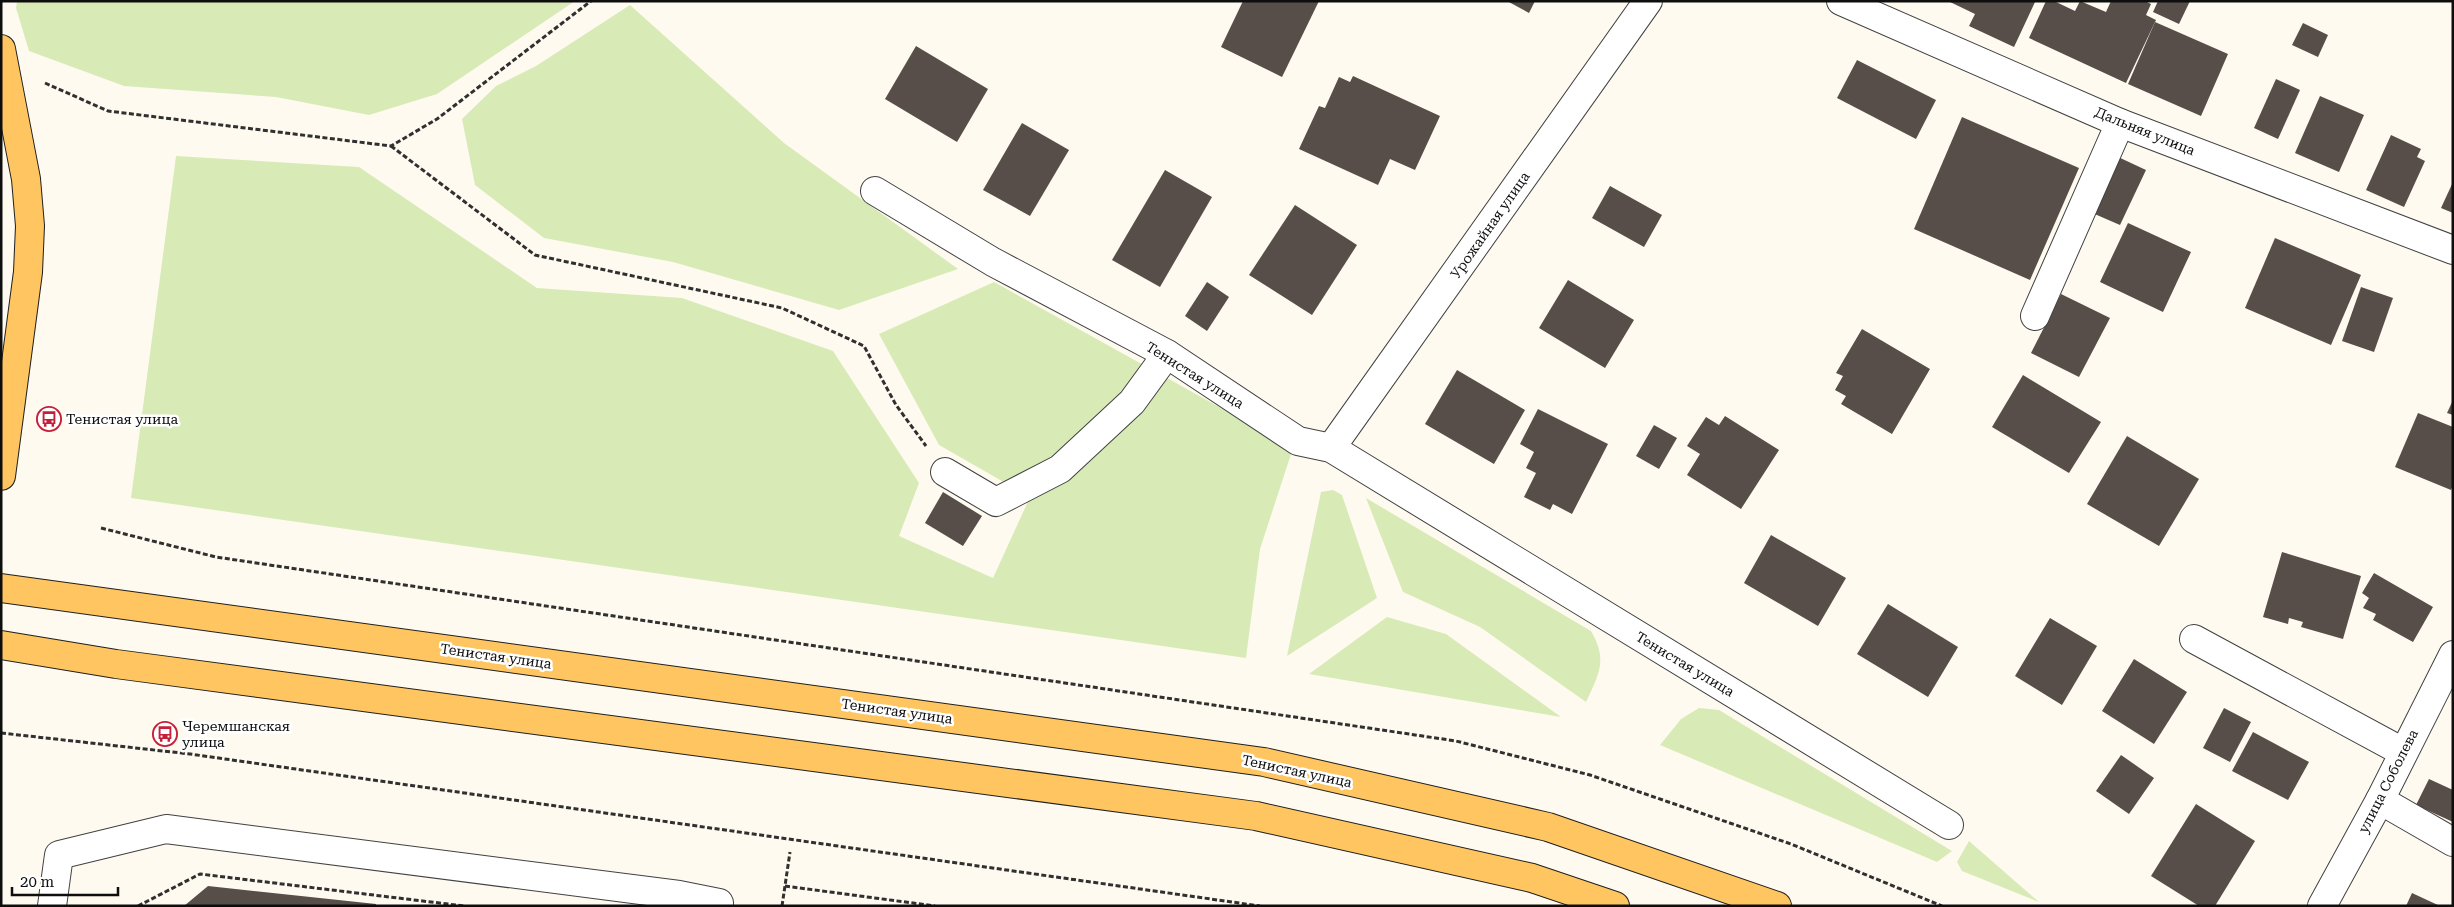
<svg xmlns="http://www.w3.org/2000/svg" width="2454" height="907" viewBox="0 0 2454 907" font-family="'Roboto Serif',serif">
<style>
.green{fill:#d8ebb7}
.building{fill:#574e4a}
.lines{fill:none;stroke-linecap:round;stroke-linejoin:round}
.minor-casing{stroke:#414141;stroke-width:30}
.major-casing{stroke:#1f1f1f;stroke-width:30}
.path{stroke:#303030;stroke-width:3;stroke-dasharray:5 2.5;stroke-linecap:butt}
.minor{stroke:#fff;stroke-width:28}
.major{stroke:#fec560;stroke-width:28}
.labels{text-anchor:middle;stroke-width:5;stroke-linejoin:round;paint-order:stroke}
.street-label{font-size:14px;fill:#0e0e0e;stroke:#fff}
.poi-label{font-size:14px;fill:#0e0e0e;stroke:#fff;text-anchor:start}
</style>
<rect width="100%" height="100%" fill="#fffaef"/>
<g class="green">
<polygon points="17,1 575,1 437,94 369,115 276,97 124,86 29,51 16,8"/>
<polygon points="630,5 784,143 958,269 839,310 673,262 544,238 475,185 462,119 496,86 536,66"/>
<polygon points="176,156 359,167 537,288 682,298 833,351 919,483 899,536 993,578 1030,497 939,445 879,334 994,282 1293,448 1260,549 1246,658 131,498"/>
<polygon points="1333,490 1342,495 1377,598 1287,656 1321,492"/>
<path d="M1366,498l225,133c17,29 8,43 -5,71l-106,-75 -77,-35z"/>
<polygon points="1387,617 1446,634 1561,717 1309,674"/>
<polygon points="1699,708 1719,710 1952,851 1937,862 1660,745 1681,719"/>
<polygon points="1969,841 2039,902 1962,871 1957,862"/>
</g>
<g class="building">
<polygon points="1243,1 1319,1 1282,77 1221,47"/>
<polygon points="1507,1 1535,1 1529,13"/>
<polygon points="1948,1 2034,1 2035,2 2014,47 1969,26 1975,14"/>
<polygon points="2046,1 2054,1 2075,11 2080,1 2106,12 2111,1 2145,1 2151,4 2146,15 2156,20 2126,83 2029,38"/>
<polygon points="2158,1 2190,1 2179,24 2153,12"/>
<polygon points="2155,22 2228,54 2201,116 2128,84"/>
<polygon points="2303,23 2328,35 2318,57 2292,45"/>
<polygon points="916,46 988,89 957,142 885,99"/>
<polygon points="1857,60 1936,100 1916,139 1837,98"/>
<polygon points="1353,76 1440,116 1415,170 1390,159 1378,185 1299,149 1319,106 1325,108 1339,77 1350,82"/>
<polygon points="2276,79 2300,90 2278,139 2254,128"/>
<polygon points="2320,96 2364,115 2339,172 2295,153"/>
<polygon points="1962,117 2079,168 2030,280 1914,229"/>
<polygon points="1022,123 1069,150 1030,216 983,190"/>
<polygon points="2391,135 2421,149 2417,157 2425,161 2404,207 2366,190"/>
<polygon points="2116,156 2146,170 2120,225 2090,212"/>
<polygon points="1165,170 1212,197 1160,287 1112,260"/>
<polygon points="2453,182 2453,213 2441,208"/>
<polygon points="1610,186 1662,215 1644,247 1592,218"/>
<polygon points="1295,205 1357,245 1312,315 1249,275"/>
<polygon points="2128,223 2191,252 2163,312 2100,282"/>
<polygon points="2275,238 2361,275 2331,345 2245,308"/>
<polygon points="1568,280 1634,320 1605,368 1539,328"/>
<polygon points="1207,282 1229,297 1207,331 1185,316"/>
<polygon points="2361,287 2393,298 2374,352 2342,341"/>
<polygon points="2061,294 2110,318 2079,377 2031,353"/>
<polygon points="1862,329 1930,369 1892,434 1841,404 1846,396 1835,390 1843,376 1836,373"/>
<polygon points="1457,370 1525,410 1494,464 1425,424"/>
<polygon points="2023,375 2101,422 2069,473 1992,427"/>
<polygon points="2453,400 2453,415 2447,413"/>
<polygon points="1538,409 1608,444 1572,514 1553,504 1550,510 1524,497 1536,473 1526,468 1534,452 1520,444"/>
<polygon points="2418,413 2453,427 2453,485 2451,490 2395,467"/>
<polygon points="1725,416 1779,450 1741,509 1687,475 1700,454 1687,446 1706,417 1719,425"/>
<polygon points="1654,425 1677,438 1659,469 1636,456"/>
<polygon points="2127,436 2199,479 2159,546 2087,504"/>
<polygon points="943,492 982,516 963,546 925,523"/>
<polygon points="1771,535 1846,578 1818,626 1744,583"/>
<polygon points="2282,552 2361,576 2343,639 2301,627 2303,622 2289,618 2288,624 2263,617"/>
<polygon points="2374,573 2433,607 2413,642 2373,620 2376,614 2363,608 2369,598 2362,593"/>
<polygon points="1888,604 1958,647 1928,697 1857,654"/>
<polygon points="2050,618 2097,646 2062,705 2015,676"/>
<polygon points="2134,659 2187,692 2154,744 2102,711"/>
<polygon points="2224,708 2251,722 2230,762 2203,748"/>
<polygon points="2253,732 2309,762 2288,800 2232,771"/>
<polygon points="2121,755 2154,778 2129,814 2096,791"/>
<polygon points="2429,779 2453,790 2453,822 2416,805"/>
<polygon points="2196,804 2255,841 2215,906 2199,906 2151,876"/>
<polygon points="208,886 376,904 376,906 184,906"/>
<polygon points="2412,893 2440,906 2406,906"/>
</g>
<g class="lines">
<defs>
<g id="minor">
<polyline points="1841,1 2120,123 2453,250"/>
<polyline points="875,191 993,262 1167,354 1298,441 1331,448 1949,825"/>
<polyline points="2035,316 2120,123"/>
<polyline points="1331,448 1648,1"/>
<polyline points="945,472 996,502 1060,469 1132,402 1167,354"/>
<polyline points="2194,639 2403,752"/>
<polyline points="2380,800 2453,842"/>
<polyline points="52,906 59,855 166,829 679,895 719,903 718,906"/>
<polyline points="2322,906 2380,800 2453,655"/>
</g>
<g id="major">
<polyline points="1,49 26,179 30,226 28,272 1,476"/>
<polyline points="1,588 1264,762 1548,827 1777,906"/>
<polyline points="1,645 116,664 1256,816 1532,878 1615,906"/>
</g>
</defs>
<use href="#minor" class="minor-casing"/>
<use href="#major" class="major-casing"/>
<g class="path">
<polyline points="45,83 108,111 391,146 437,119 591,1"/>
<polyline points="391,146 535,255 782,308 864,346 896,405 926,446"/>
<polyline points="101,528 216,557 1456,741 1590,775 1791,844 1942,906"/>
<polyline points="1,733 190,754 1260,906"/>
<polyline points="785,886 935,906"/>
<polyline points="138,906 200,874 464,906"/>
<polyline points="782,906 790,852"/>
</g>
<use href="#minor" class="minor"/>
<use href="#major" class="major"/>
</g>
<defs>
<symbol id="bus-ring" viewBox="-11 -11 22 22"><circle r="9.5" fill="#fff" stroke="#c5203a" stroke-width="1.5"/><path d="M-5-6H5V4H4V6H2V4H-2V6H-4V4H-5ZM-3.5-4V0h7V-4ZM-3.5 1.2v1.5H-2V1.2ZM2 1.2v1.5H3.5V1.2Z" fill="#c5203a"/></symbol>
</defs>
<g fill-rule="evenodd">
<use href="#bus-ring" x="35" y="405" width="28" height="28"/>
<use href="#bus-ring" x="151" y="720" width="28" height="28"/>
</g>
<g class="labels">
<g class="street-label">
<text transform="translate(2145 131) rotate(22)" y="5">Дальняя улица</text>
<text transform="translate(1490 225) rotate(-55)" y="5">Урожайная улица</text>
<text transform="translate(1195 375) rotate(32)" y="5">Тенистая улица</text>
<text transform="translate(496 656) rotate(8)" y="5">Тенистая улица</text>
<text transform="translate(1685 664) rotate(31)" y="5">Тенистая улица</text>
<text transform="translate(897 711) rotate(8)" y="5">Тенистая улица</text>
<text transform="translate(1297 771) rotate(12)" y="5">Тенистая улица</text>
<text transform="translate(2388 781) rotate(-63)" y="5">улица Соболева</text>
</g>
<g class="poi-label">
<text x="66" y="424">Тенистая улица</text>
<text x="182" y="731">Черемшанская<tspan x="182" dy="16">улица</tspan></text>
</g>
</g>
<rect width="2454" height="907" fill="none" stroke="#0e0e0e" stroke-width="5"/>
<path d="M12 887v8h106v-8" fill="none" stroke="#0e0e0e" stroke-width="2.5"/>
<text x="20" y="887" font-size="15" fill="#0e0e0e" stroke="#ffffff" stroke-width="4" paint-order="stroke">20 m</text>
</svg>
